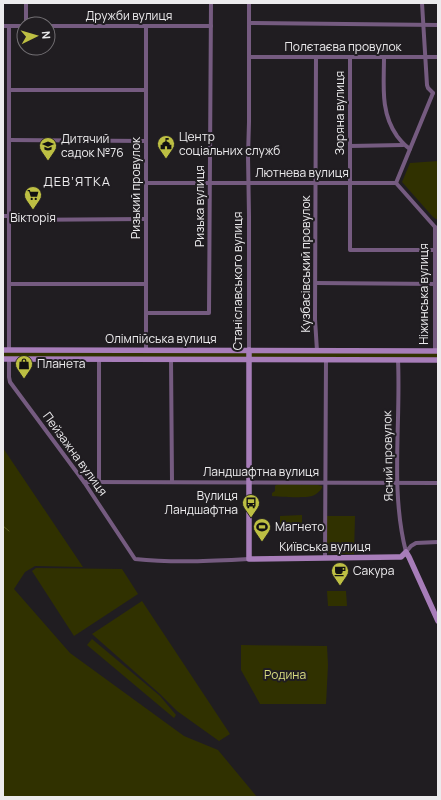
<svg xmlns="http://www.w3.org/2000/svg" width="441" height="800" viewBox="0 0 441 800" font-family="Manrope,sans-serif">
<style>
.green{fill:#303100}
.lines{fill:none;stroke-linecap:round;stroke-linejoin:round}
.stream{stroke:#5d5e1e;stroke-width:1}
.street{stroke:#755b80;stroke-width:4}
.secondary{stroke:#a77db9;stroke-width:5.5}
.labels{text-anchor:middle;stroke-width:4;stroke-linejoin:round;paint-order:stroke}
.street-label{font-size:12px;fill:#ecebed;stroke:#201d21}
.poi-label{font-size:12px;fill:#ecebed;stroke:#201d21;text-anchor:start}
.park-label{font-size:12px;fill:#d9dd81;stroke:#201d21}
.neighbourhood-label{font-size:13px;letter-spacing:1px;fill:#ecebed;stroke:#201d21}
</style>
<rect width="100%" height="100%" fill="#201d21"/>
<g class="green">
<polygon points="438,161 438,219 436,219 433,217 402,182 410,163"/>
<polygon points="3,350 438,351 438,360 3,359"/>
<polygon points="3,448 83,567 35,566 25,572 14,589 70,653 184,736 218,750 257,797 3,797"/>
<path d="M281,484l37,1 4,1v2c-2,3 -6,7 -10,8 -5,2 -34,1 -40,0v-3l3,-2v-5l1,-1z"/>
<polygon points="302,515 302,526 280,527 280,516"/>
<polygon points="326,516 355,516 354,554 326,553"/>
<polygon points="36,568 122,569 138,594 74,636 32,571"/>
<polygon points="327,591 346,591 347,606 328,606"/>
<polygon points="142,601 230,734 219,741 177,711 160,694 92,634"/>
<polygon points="92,639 160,696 176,715 174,718 87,645"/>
<polygon points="241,645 327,646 328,665 326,704 260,704 241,670"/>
</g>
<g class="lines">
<polyline class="stream" points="3,526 9,531"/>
<g class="street">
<polyline points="249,3 249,122 248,156 249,216 249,350"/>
<polyline points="422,3 427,85 428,88 433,93"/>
<polyline points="249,23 438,25"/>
<polyline points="26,24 26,3"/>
<polyline points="3,26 24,26"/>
<polyline points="48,26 211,26"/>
<polyline points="146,26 146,351"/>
<polyline points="249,57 438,57"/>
<polyline points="316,57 315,319 317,351"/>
<polyline points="350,57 350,250 438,250"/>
<path d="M384,57c0,28 -4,55 13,79 4,5 7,9 13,13"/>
<polyline points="9,90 146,90"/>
<polyline points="9,140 146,141"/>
<polyline points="350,146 403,145"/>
<polyline points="146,183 396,183 435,227"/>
<polyline points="396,183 433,93"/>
<polyline points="3,216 9,216"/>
<polyline points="9,220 146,219"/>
<polyline points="435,227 435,351"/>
<polyline points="316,283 438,284"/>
<polyline points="9,284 146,284"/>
<polyline points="146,313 209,313 211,3"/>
<polyline points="9,350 9,26"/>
<path d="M9,359v18l1,5 74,100 51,77c38,4 77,2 114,0"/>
<polyline points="171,359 172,482"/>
<path d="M398,360c3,63 -8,130 8,192"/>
<polyline points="84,482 438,483"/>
<polyline points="99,482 99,359"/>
<polyline points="406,552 411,546 416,543 438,542"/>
<polyline points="325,558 326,359"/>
</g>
<g class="secondary">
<polyline points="3,350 438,351"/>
<polyline points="249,350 249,559 396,557 401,557 406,552 409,557 438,621"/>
<polyline points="3,359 438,360"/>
</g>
</g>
<defs>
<symbol id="civic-pin" viewBox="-11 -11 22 30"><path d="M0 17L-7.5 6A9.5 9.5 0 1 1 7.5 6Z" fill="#bdbf43" stroke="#201d21"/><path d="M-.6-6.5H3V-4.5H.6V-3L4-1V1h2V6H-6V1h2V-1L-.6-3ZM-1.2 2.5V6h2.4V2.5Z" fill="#111"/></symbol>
<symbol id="school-pin" viewBox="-11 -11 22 30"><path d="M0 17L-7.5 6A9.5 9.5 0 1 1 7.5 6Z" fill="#bdbf43" stroke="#201d21"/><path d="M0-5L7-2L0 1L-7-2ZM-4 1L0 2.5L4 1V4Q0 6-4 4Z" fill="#111"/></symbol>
<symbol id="supermarket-pin" viewBox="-11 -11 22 30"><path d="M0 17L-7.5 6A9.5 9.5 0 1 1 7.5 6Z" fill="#bdbf43" stroke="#201d21"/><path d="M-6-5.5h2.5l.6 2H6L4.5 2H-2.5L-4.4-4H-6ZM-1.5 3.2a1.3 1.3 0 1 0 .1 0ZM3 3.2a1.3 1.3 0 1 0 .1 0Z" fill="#111"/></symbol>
<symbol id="shop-pin" viewBox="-11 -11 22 30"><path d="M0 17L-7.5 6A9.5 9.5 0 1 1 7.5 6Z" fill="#bdbf43" stroke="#201d21"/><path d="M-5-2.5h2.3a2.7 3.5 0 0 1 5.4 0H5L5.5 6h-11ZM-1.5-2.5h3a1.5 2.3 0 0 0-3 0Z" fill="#111"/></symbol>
<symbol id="bus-pin" viewBox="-11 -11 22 30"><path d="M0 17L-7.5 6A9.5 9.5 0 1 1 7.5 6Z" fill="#bdbf43" stroke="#201d21"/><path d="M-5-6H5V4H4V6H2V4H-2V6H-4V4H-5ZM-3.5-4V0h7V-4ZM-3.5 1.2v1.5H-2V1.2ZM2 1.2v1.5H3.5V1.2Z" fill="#111"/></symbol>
<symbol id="stadium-pin" viewBox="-11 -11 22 30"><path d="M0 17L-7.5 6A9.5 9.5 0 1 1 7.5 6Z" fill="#bdbf43" stroke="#201d21"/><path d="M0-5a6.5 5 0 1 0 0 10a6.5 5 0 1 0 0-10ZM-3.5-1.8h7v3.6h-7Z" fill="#111"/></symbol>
<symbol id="cafe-pin" viewBox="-11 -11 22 30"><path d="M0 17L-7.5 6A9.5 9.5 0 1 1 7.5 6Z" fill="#bdbf43" stroke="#201d21"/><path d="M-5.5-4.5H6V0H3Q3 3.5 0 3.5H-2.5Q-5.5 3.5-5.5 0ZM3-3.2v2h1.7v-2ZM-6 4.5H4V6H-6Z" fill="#111"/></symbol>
</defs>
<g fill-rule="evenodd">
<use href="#civic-pin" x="156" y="134" width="20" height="27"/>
<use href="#school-pin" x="38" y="136" width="20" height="27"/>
<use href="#supermarket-pin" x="23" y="185" width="20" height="27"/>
<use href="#shop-pin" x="14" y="354" width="20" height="27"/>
<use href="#bus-pin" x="241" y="493" width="20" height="27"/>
<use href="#stadium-pin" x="252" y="517" width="20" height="27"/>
<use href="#cafe-pin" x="330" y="561" width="20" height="27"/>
</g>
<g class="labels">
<g class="street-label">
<text x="129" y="20">Дружби вулиця</text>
<text x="343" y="51">Полєтаєва провулок</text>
<text transform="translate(340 113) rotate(-90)" y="4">Зоряна вулиця</text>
<text x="302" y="177">Лютнева вулиця</text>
<text transform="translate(136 188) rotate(-90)" y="4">Ризький провулок</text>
<text transform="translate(200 206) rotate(-90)" y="4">Ризька вулиця</text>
<text transform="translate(306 264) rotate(-90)" y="4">Кузбасівський провулок</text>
<text transform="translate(238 281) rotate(-90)" y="4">Станіславського вулиця</text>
<text transform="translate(424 294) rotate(-90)" y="4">Ніжинська вулиця</text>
<text x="161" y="343">Олімпійська вулиця</text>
<text transform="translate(75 454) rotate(54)" y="4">Пейзажна вулиця</text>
<text transform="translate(388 456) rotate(-91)" y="4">Ясний провулок</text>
<text x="261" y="476">Ландшафтна вулиця</text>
<text x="325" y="551">Київська вулиця</text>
</g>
<g class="poi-label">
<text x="179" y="141">Центр<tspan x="179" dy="14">соціальних служб</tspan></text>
<text x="61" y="143">Дитячий<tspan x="61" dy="14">садок №76</tspan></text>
<text x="33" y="222" text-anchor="middle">Вікторія</text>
<text x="37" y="368">Планета</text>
<text x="238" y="500" text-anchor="end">Вулиця<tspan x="238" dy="14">Ландшафтна</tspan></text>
<text x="275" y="531">Магнето</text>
<text x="353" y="575">Сакура</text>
</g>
<g class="park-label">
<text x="285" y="679">Родина</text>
</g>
<g class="neighbourhood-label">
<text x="77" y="186">ДЕВ’ЯТКА</text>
</g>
</g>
<rect width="441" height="800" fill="none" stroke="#ecebed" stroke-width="8"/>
<g transform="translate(36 36) rotate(85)"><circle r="19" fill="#201d21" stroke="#726f73"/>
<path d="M0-3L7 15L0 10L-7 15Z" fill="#bdbf43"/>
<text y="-6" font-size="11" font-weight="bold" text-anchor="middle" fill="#ecebed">N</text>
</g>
</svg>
